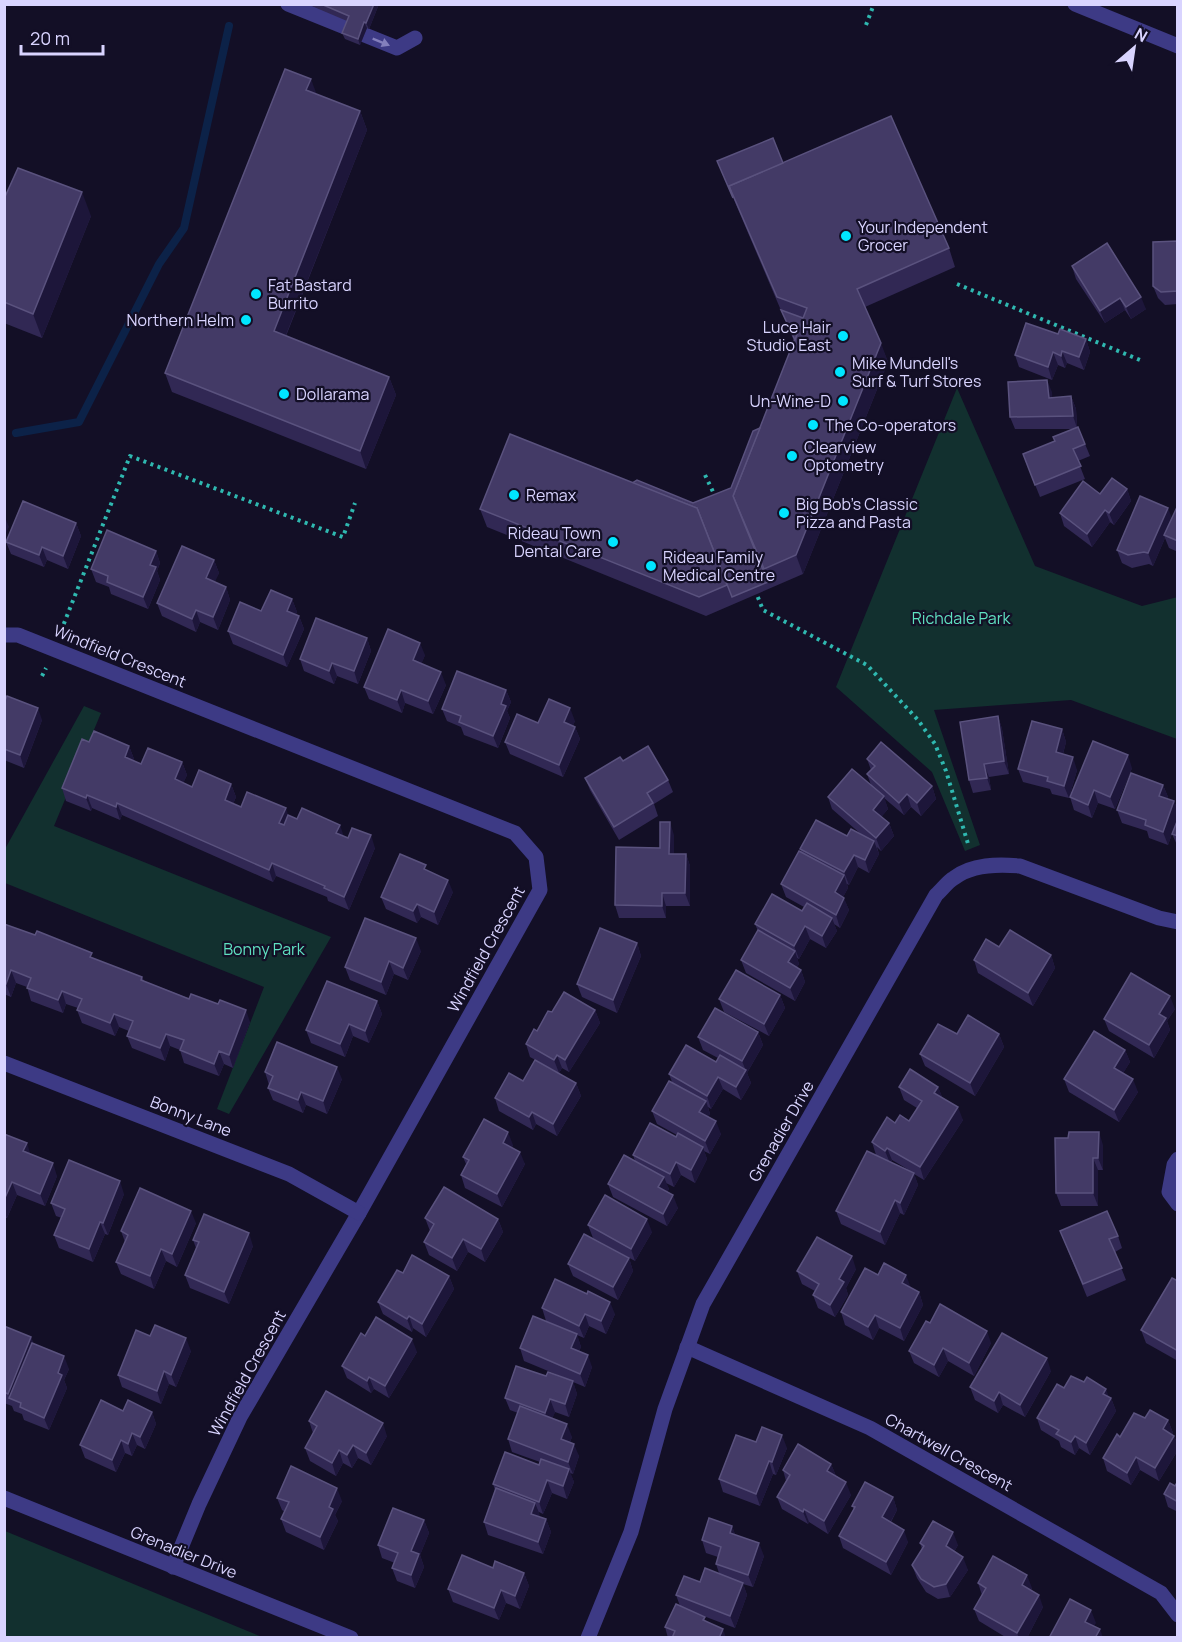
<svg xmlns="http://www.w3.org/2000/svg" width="1182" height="1642" viewBox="0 0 1182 1642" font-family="Manrope,sans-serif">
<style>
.green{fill:#12302f}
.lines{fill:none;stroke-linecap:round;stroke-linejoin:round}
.stream{stroke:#0c2248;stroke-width:8}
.path{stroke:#2fb8b0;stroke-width:4;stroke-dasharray:3 4.5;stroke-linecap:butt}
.minor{stroke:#3d3a85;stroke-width:15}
.wall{fill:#312854;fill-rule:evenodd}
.shaded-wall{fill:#1d163a}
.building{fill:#433a66;stroke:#5a527e;stroke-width:1.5}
.oneway{fill:#837fbc}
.poi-dot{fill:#00e5ff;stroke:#130f26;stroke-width:2}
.labels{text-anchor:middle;stroke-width:4.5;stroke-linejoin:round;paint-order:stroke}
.poi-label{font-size:16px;fill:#d9d4ff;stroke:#130f26;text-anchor:start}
.park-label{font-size:16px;fill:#5fe0c0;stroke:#130f26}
.street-label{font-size:16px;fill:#d9d4ff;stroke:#130f26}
</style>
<rect width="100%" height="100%" fill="#130f26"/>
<g class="green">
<polygon points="957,388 1035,566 1142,606 1178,597 1177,739 1071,700 934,710 980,845 965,851 932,772 836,687"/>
<polygon points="84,706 101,713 54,826 331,937 229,1114 217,1109 264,987 5,883 5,849"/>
<polygon points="5,1531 262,1637 5,1637"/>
</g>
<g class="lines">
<polyline class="stream" points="16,433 79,422 159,264 184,228 229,26"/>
<g class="path">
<polyline points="866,25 874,4"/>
<polyline points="957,284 1140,360"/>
<polyline points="705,475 716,498"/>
<polyline points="755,590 763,610 867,665 918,720 935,744 946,771 969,847"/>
<polyline points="61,631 130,456 343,537 355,503"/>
<polyline points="42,676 46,668"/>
</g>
<g class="minor">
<polyline points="288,4 397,48 415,38"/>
<polyline points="1075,4 1178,46"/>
<polyline points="4,635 18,635 515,833 536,857 540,890 359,1213 240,1417 199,1504 173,1567"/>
<polyline points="4,1063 289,1174 359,1213"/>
<polyline points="1178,1159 1174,1165 1169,1192 1178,1204"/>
<polyline points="687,1347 870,1428 1161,1593 1178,1615"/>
<polyline points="4,1498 351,1638"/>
<path d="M588,1638l43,-106 34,-123 38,-105 233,-409c6,-5 11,-13 18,-17 18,-14 44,-14 66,-12l139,52 19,4"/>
</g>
</g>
<g class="wall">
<polygon points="307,4 379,4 369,29 367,28 360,45 345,39 342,33 347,21"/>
<polygon points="316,94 360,111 367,130 286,336 389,377 396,395 366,469 172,392 165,373"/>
<polygon points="783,163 949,248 955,267 865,307 888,362 803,574 706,616 487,527 480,509 632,483 693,503 731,488 760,428 794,341 720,167"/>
<polygon points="4,199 91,216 42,338 4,323"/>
<polygon points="1178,241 1178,304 1165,305 1158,298 1153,286"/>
<polygon points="1072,266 1146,309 1131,319 1125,310 1105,323 1076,279"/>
<polygon points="1058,334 1086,339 1090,352 1084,370 1067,363 1065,368 1058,365 1052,380 1019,367 1015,355"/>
<polygon points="1052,392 1052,398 1071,396 1076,409 1077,427 1078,427 1090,456 1078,461 1085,479 1040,497 1028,467 1055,441 1074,429 1015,429 1010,417"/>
<polygon points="1127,489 1131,501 1114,525 1110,522 1092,547 1064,526 1060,513 1100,494"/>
<polygon points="1178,505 1178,552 1169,548 1165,538 1153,566 1149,564 1132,568 1122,563 1117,550 1172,518"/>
<polygon points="76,523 81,536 68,569 47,560 44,567 11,554 6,542"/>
<polygon points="156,551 160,563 157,571 160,580 148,609 111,594 109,587 96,582 91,569"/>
<polygon points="214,560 219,573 214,582 226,587 230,600 218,630 200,622 196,632 162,616 157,603"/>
<polygon points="292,599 297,612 296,614 299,616 304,629 287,667 233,644 228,631 261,611"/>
<polygon points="367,638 371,651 358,684 337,676 334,684 304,671 300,659"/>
<polygon points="425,655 421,664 446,685 433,714 405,703 402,713 369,699 364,687"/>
<polygon points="506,690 511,702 507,711 510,718 498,748 464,735 461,727 447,721 442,709"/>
<polygon points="4,703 42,720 24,768 4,760"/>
<polygon points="998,716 1002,729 1009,774 989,777 991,790 973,793 969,780"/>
<polygon points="575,721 573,725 575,727 580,739 563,777 510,754 505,742 538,723"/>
<polygon points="1062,729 1066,742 1063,754 1077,770 1069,798 1052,794 1050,789 1023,782 1018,769"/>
<polygon points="129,746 134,759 133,760 141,764 182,762 187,775 183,783 192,787 231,784 236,797 233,804 241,807 289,816 375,848 349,910 328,901 327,897 276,876 273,882 122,815 120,820 92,808 91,811 66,801 62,788"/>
<polygon points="867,759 932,786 936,799 921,816 911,807 904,815 884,798 888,809 881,817 889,823 894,836 881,851 877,847 879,854 869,873 858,867 849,885 847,884 848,888 843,897 849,910 840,928 834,924 837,931 826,948 810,939 799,959 797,958 799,964 797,967 801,970 805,982 795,1001 746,973 741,960 758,931 755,924 802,911 804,907 786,897 781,884 801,853 800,849 847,836 862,835 832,809 828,797 871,785 867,774 871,770"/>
<polygon points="623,761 668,780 673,792 654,804 658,816 619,840 590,790 585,778"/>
<polygon points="1132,768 1115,809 1098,803 1092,818 1074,810 1070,797"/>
<polygon points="1163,785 1168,797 1167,799 1174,801 1178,811 1178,817 1168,845 1149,838 1147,831 1122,823 1117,810"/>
<polygon points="1178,819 1178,847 1172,834"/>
<polygon points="674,835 674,854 686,854 690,866 690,906 666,906 666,918 619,918 615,905 660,848"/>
<polygon points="453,892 438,925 421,917 417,923 386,909 381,897"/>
<polygon points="4,924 142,977 144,981 250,1022 233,1068 224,1064 219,1076 184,1063 180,1050 170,1046 165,1061 132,1048 127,1036 129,1031 119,1027 115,1036 82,1023 77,1010 78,1008 66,1004 63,1013 31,1001 27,987 16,983 11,997 4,994"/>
<polygon points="637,943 641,956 617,1013 582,997 577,984"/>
<polygon points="999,947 1051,955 1055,968 1033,1006 978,973 974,960"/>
<polygon points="421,951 408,980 394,974 386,995 350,980 345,967"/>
<polygon points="780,995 785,1008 769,1036 724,1012 719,999"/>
<polygon points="377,1001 382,1014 369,1043 353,1036 345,1057 311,1043 306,1030"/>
<polygon points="1175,1009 1167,1021 1170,1030 1154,1058 1109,1031 1104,1019"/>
<polygon points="595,1010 600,1023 569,1072 562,1068 559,1073 530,1057 526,1044 552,1012"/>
<polygon points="758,1032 763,1045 747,1073 751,1083 741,1100 723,1089 711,1109 708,1107 710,1114 708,1117 721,1134 710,1154 704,1151 707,1159 695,1183 681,1175 674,1187 666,1183 669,1189 667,1192 678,1208 667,1226 613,1197 608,1184 635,1161 633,1155 676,1137 677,1135 657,1124 652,1111 672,1082 669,1074 716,1062 718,1058 703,1050 698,1037"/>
<polygon points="957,1034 999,1034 1004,1047 975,1096 925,1066 920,1054"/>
<polygon points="1125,1050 1130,1062 1123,1073 1138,1092 1119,1122 1069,1092 1064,1079"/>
<polygon points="265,1072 342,1079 327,1114 306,1105 303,1113 273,1100 268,1088 269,1085"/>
<polygon points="523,1081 576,1083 581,1096 557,1136 536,1124 533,1130 499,1111 495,1098"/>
<path d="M899,1087h39l4,10 21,23 -39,60 -10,-6 4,11 -14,30 -4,-2 -15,32 -44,-21 -5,-13 44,-54 -4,-2 -4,-13 23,-19 14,-2 8,-13 -13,-8zM892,1160l17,10 -18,-8z"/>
<polygon points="4,1134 57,1176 45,1206 17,1195 7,1218 4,1217"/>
<polygon points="513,1145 512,1147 525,1164 502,1207 465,1188 461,1175 466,1164 463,1157"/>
<polygon points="1103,1145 1103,1170 1098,1170 1098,1206 1061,1206 1056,1193"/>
<polygon points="124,1194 108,1235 105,1234 93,1262 59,1248 54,1235 62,1218 56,1216 51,1203"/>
<polygon points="425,1218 498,1219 503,1232 485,1262 468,1252 457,1271 429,1255 424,1242 430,1231"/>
<polygon points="196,1223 177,1267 166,1261 154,1289 121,1274 116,1262 125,1242 121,1231"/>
<polygon points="588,1225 652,1232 635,1261 593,1238"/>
<polygon points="1060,1231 1118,1236 1122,1248 1115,1252 1126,1280 1087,1297"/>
<polygon points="193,1240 253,1246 229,1304 190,1288 185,1275 196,1248"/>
<polygon points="629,1258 633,1271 618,1300 573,1276 568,1264"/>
<polygon points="856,1269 846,1288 848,1295 835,1317 818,1308 813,1295 815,1291 802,1284 797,1271"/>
<polygon points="403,1273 449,1276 454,1289 426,1337 413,1328 412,1332 383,1314 378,1302"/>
<polygon points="1178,1281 1178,1361 1146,1343 1141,1330"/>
<polygon points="911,1288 919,1292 923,1305 904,1341 879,1328 873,1340 845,1325 841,1312"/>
<polygon points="542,1308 615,1314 606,1334 589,1326 584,1338 577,1335 581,1347 579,1351 592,1367 585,1387 573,1382 577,1394 569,1417 555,1412 552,1418 572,1437 570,1442 579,1456 573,1474 570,1473 574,1482 567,1499 552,1493 543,1514 539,1512 539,1517 546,1519 551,1532 543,1554 488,1535 484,1522 495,1490 493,1484 539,1465 540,1462 512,1452 508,1439 518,1413 510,1410 505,1398 546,1376 565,1378 524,1361 520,1348 562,1328 546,1321"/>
<polygon points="930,1323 991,1343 974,1376 948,1361 939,1377 914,1363 909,1351"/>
<polygon points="4,1326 31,1337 33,1343 69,1369 64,1380 67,1388 49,1430 24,1420 22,1414 14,1411 12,1406 4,1403"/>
<polygon points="150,1336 191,1351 176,1387 169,1384 161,1404 122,1387 118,1375"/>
<polygon points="365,1336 417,1352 389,1398 374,1389 371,1393 347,1378 342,1366"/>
<polygon points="1051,1371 1025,1417 1003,1405 998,1413 975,1400 970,1387"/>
<polygon points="1064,1388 1111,1398 1116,1411 1090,1455 1079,1448 1075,1455 1061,1447 1059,1441 1041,1430 1037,1418"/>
<polygon points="123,1411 152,1412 156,1424 145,1449 137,1445 132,1456 125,1453 116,1472 85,1458 80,1445"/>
<polygon points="1145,1418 1168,1420 1173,1433 1172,1434 1174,1436 1178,1445 1178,1450 1159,1481 1140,1470 1131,1485 1107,1471 1103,1458 1120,1437"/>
<polygon points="309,1421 387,1436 371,1465 358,1458 352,1468 343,1463 336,1476 310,1461 305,1448 313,1433"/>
<polygon points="756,1442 787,1448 776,1475 773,1474 760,1506 723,1492 719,1479"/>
<polygon points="831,1464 836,1476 851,1495 828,1534 809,1522 808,1524 782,1509 777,1497 786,1481 783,1470"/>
<polygon points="1178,1481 1178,1512 1168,1507 1164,1494 1175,1486"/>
<polygon points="893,1497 897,1510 891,1522 908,1542 891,1575 843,1548 839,1536 854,1510 852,1506"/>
<polygon points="277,1498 342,1501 335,1515 338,1521 324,1550 286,1532 281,1519 285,1512 282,1510"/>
<polygon points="424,1520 429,1533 420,1555 424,1567 415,1588 397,1581 392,1568 395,1563 382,1558 378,1545"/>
<polygon points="732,1526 735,1535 764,1556 753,1587 743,1584 747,1595 735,1628 701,1615 706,1621 726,1638 668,1638 665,1627 680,1606 676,1595 700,1582 719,1573 716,1564 718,1557 706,1553 702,1540"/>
<polygon points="920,1543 958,1545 954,1552 968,1570 950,1597 938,1599 926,1592 917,1578 912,1565 922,1549"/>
<polygon points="493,1568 524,1573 529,1586 520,1609 506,1603 499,1620 453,1602 448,1589"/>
<polygon points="978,1583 1032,1588 1031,1590 1043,1607 1027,1638 1007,1638 979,1621 974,1609 982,1595"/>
</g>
<g class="shaded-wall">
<polygon points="374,4 379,4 369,29 366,23"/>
<polygon points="364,22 367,28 360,45 358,39"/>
<polygon points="311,79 318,98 306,90"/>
<polygon points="360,111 367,130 280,350 274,331"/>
<polygon points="82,192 91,216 42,338 33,314"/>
<polygon points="1141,297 1146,309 1131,319 1126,307"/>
<polygon points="1120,298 1125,310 1105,323 1100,311"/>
<polygon points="1086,339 1090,352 1084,370 1079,357"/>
<polygon points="881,343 888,362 803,574 796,555"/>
<polygon points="1062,351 1067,363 1065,368 1061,356"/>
<polygon points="1053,352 1058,365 1052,380 1048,367"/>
<polygon points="389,377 396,395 366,469 360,451"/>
<polygon points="1047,380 1052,392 1053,410 1049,398"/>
<polygon points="1071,396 1076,409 1077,428 1073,416"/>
<polygon points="1127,489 1131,501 1114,525 1109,513"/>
<polygon points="1168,508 1173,521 1164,535 1165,538 1153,566 1148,553"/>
<polygon points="1105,510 1110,522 1092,547 1087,534"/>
<polygon points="4,515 9,527 4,536"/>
<polygon points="76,523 81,536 68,569 63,556"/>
<polygon points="42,547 47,560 44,567 39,555"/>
<polygon points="156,551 160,563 157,571 160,580 148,609 143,597 150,565"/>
<polygon points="214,560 219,573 211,591 206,578"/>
<polygon points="226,587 230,600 218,630 213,617"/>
<polygon points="292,599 297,612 291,623 287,611"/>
<polygon points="196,610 200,622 196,632 192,619"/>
<polygon points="299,616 304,629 287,667 283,655"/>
<polygon points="367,638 371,651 358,684 354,671"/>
<polygon points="420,643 425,655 418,673 413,660"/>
<polygon points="332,663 337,676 334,684 329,671"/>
<polygon points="441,672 446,685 433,714 428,701"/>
<polygon points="401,690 405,703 402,713 397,700"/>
<polygon points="506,690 511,702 507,711 510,718 498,748 493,736 501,704"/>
<polygon points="38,708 42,720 24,768 20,755"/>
<polygon points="570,708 575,721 569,734 564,722"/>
<polygon points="998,716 1002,729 1009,774 1004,761"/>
<polygon points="575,727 580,739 563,777 559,765"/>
<polygon points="1062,729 1066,742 1060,765 1056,752"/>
<polygon points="129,746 134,759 130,769 125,757"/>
<polygon points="1128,755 1132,768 1115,809 1110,797"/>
<polygon points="1073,757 1077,770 1069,798 1064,786"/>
<polygon points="182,762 187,775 179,792 175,779"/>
<polygon points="984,764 989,777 991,790 987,778"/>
<polygon points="231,784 236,797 229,813 225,800"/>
<polygon points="1163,785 1168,797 1163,808 1159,796"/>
<polygon points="932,786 936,799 921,816 917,803"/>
<polygon points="1094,790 1098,803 1092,818 1088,805"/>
<polygon points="907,794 911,807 904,815 899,803"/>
<polygon points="87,795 92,808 91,811 86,798"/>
<polygon points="884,796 888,809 877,822 873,810"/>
<polygon points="1174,801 1178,811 1178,817 1168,845 1163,832"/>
<polygon points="117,803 122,815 120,820 116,807"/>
<polygon points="286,808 290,821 284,835 279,823"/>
<polygon points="670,822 674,835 674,867 669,854"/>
<polygon points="889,823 894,836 881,851 876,838"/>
<polygon points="340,825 344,837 336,833"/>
<polygon points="371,835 375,848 349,910 344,897"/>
<polygon points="874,841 879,854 869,873 865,860"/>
<polygon points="686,854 690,866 690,906 685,893"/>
<polygon points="854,855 858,867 849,885 844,872"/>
<polygon points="272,863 276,876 273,882 269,870"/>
<polygon points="844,875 848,888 839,905 835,892"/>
<polygon points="448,880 453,892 438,925 434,912"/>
<polygon points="662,893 666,906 666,918 662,906"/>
<polygon points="844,898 849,910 840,928 836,915"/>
<polygon points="417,904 421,917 417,923 413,911"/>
<polygon points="832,918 837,931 826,948 822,936"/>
<polygon points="805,926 810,939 799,959 794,946"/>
<polygon points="416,938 421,951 408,980 403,968"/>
<polygon points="637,943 641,956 617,1013 613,1000"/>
<polygon points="795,951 799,964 793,975 788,962"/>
<polygon points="1051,955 1055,968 1033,1006 1028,993"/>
<polygon points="389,961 394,974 386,995 381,982"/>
<polygon points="11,970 16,983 11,997 6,984"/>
<polygon points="801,970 805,982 795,1001 790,988"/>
<polygon points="62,991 66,1004 63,1013 58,1000"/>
<polygon points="780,995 785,1008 769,1036 764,1024"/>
<polygon points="1170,996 1175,1009 1167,1021 1170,1030 1154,1058 1149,1045 1159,1014"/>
<polygon points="377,1001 382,1014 369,1043 365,1031"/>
<polygon points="246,1010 250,1022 233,1068 229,1055"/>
<polygon points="595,1010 600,1023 569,1072 565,1060"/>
<polygon points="114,1014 119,1027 115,1036 110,1023"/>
<polygon points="349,1024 353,1036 345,1057 340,1044"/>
<polygon points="758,1032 763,1045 747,1073 751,1083 741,1100 736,1087 746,1071 742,1061"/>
<polygon points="166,1034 170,1046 165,1061 160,1048"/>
<polygon points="999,1034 1004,1047 975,1096 970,1083"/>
<polygon points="1125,1050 1130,1062 1119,1080 1114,1068"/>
<polygon points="219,1051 224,1064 219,1076 214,1064"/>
<polygon points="557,1055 562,1068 559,1073 554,1060"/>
<polygon points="337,1067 342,1079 327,1114 323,1101"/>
<polygon points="718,1077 723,1089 711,1109 707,1096"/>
<polygon points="1133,1079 1138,1092 1119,1122 1114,1110"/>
<polygon points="576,1083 581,1096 557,1136 553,1124"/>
<polygon points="938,1087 943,1099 934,1093"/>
<polygon points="301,1092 306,1105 303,1113 298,1100"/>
<polygon points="706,1101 710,1114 704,1125 699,1112"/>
<polygon points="958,1107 963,1120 924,1180 920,1167"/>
<polygon points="532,1112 536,1124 533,1130 529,1117"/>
<polygon points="716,1121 721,1134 710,1154 705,1141"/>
<polygon points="508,1132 513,1145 507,1155 503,1143"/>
<polygon points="1099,1132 1103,1145 1103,1170 1098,1158"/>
<polygon points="27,1143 31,1156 23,1151"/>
<polygon points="703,1147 707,1159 695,1183 691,1170"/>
<polygon points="887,1148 892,1160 890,1163 885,1151"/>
<polygon points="520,1152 525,1164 502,1207 497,1194"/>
<polygon points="1093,1158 1098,1170 1098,1206 1093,1193"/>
<polygon points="676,1162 681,1175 674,1187 670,1174"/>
<polygon points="53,1163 57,1176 45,1206 40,1194"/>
<polygon points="914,1173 918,1185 904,1215 900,1203"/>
<polygon points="664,1177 669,1189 663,1200 658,1187"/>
<polygon points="120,1181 124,1194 108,1235 103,1223"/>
<polygon points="12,1182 17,1195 7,1218 4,1212 4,1200"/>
<polygon points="673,1195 678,1208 667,1226 663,1214"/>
<polygon points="895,1200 900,1213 885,1245 880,1232"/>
<polygon points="191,1211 196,1223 177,1267 172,1254"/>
<polygon points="498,1219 503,1232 485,1262 481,1249"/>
<polygon points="647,1219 652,1232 635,1261 631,1249"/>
<polygon points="100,1222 105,1234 93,1262 89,1249"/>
<polygon points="249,1233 253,1246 229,1304 224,1292"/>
<polygon points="463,1239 468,1252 457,1271 452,1258"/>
<polygon points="161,1249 166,1261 154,1289 150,1276"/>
<polygon points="852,1256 856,1269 846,1288 848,1295 835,1317 830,1305 839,1279"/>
<polygon points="629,1258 633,1271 618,1300 613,1287"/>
<polygon points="906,1275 911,1288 902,1283"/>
<polygon points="449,1276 454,1289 426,1337 422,1324"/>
<polygon points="919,1292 923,1305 904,1341 900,1328"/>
<polygon points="610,1302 615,1314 606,1334 601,1321"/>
<polygon points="585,1314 589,1326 584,1338 579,1326"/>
<polygon points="875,1315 879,1328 873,1340 868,1327"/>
<polygon points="409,1316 413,1328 412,1332 407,1319"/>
<polygon points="987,1331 991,1343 974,1376 969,1363"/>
<polygon points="577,1334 581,1347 575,1360 571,1348"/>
<polygon points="31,1337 36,1349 10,1398 8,1394"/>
<polygon points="186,1338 191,1351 176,1387 171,1375"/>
<polygon points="412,1339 417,1352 389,1398 385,1386"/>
<polygon points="943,1348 948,1361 939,1377 934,1365"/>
<polygon points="588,1355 592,1367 585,1387 580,1374"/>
<polygon points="64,1356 69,1369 64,1380 67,1388 49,1430 44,1418 58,1373"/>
<polygon points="1047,1358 1051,1371 1025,1417 1020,1405"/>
<polygon points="164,1371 169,1384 161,1404 157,1391"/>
<polygon points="369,1377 374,1389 371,1393 367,1381"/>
<polygon points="573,1381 577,1394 569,1417 565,1404"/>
<polygon points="1106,1389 1110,1400 1111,1398 1116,1411 1090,1455 1086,1443 1103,1394"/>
<polygon points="999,1392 1003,1405 998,1413 994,1401"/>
<polygon points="550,1399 555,1412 550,1425 545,1413"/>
<polygon points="152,1412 156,1424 145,1449 140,1437"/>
<polygon points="1168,1420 1173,1433 1167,1442 1163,1429"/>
<polygon points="383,1423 387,1436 371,1465 366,1453"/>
<polygon points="567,1424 572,1437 566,1452 561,1439"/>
<polygon points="132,1433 137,1445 132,1456 128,1444"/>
<polygon points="782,1435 787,1448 776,1475 772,1462"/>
<polygon points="1075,1436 1079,1448 1075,1455 1071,1442"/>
<polygon points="1174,1436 1178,1445 1178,1450 1159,1481 1155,1468"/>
<polygon points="121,1440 125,1453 116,1472 112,1460"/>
<polygon points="574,1444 579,1456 573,1474 568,1462"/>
<polygon points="353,1445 358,1458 352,1468 347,1455"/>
<polygon points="339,1450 343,1463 336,1476 332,1463"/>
<polygon points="1136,1457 1140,1470 1131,1485 1127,1473"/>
<polygon points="769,1461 773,1474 760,1506 756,1494"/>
<polygon points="831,1464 836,1476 827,1471"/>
<polygon points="569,1469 574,1482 567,1499 563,1486"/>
<polygon points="547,1480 552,1493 543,1514 539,1502"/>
<polygon points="846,1482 851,1495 828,1534 824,1521"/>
<polygon points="337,1488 342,1501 335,1515 338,1521 324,1550 320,1537 329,1507"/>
<polygon points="893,1497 897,1510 886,1530 882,1517"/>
<polygon points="535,1503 540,1515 535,1527 531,1514"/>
<polygon points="804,1509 809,1522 808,1524 803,1512"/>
<polygon points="546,1519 551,1532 543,1554 538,1542"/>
<polygon points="424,1520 429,1533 420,1555 424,1567 415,1588 411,1575 411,1551"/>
<polygon points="732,1526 737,1539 730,1533"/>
<polygon points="904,1530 908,1542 891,1575 886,1562"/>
<polygon points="953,1532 958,1545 950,1559 946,1546"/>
<polygon points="759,1543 764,1556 753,1587 748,1575"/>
<polygon points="963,1557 968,1570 950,1597 946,1584"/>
<polygon points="524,1573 529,1586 520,1609 515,1596"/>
<polygon points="1027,1575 1032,1588 1027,1598 1022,1585"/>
<polygon points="743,1583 747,1595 735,1628 730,1616"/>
<polygon points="501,1590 506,1603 499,1620 494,1608"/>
<polygon points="1039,1595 1043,1607 1027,1638 1019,1638 1017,1633"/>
<polygon points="1091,1610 1096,1623 1089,1634 1085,1622"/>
<polygon points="723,1629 726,1638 719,1638"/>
<polygon points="1100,1629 1103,1638 1095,1638"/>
</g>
<g class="building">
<polygon points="321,4 374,4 366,23 364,22 358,39 342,33 349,16"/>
<polygon points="285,69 311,79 306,90 360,111 274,331 389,377 360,451 165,373"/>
<polygon points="891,116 949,248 857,289 881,343 796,555 764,569 733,496 807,308 777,297 729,186"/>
<polygon points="773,138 783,163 729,186 733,198 717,161"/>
<polygon points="18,168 82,192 33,314 4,302 4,199"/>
<polygon points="1178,241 1178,291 1161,292 1153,286 1153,242"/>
<polygon points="1107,243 1141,297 1126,307 1120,298 1100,311 1072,266"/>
<polygon points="781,310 803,318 795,340"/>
<polygon points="1026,323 1058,334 1060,329 1086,339 1079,357 1062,351 1061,356 1053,352 1048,367 1015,355"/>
<polygon points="1047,380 1049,398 1071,396 1073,416 1010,417 1008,382"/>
<polygon points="1078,427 1085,444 1073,449 1081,466 1035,485 1023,454 1055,441 1053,437"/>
<polygon points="760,428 733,496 768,582 732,597 697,508 632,483 637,480 693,503 731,488 753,431"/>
<polygon points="510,434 697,508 727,585 699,597 480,509"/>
<polygon points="1112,478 1127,489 1109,513 1105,510 1087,534 1060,513 1083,481 1100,494"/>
<polygon points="1140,496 1168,508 1148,553 1144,552 1128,555 1117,550"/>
<polygon points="23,501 76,523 63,556 42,547 39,555 6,542"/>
<polygon points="1178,505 1178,541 1164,535"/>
<polygon points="107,530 156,551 150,565 156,567 143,597 107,582 108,576 91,569"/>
<polygon points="182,546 214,560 206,578 226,587 213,617 196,610 192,619 157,603"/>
<polygon points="271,590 292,599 287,611 299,616 283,655 228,631 240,602 261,611"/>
<polygon points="316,618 367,638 354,671 332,663 329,671 300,659"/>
<polygon points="388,629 420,643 413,660 441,672 428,701 401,690 397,700 364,687"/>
<polygon points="457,671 506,690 501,704 506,706 493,736 459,722 461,716 442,709"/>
<polygon points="7,696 38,708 20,755 4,749 4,703"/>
<polygon points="549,699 570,708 564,722 575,727 559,765 505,742 517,714 538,723"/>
<polygon points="998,716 1004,761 984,764 987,778 969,780 960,722"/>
<polygon points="1032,721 1062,729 1056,752 1073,757 1064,786 1047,781 1048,777 1018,769"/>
<polygon points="94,731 129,746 125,757 141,764 148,748 182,762 175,779 192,787 199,770 231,784 225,800 241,807 247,792 286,808 279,823 284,825 288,815 297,819 302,808 340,825 336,833 348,838 352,828 371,835 344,897 324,888 325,886 272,863 269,870 117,803 116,807 87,795 86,798 62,788 82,739 89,742"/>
<polygon points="1093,741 1128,755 1110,797 1094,790 1088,805 1070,797"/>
<polygon points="881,742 932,786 917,803 907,794 899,803 867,774 875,766 867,759"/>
<polygon points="648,746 668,780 647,793 653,803 614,827 585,778 620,757 623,761"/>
<polygon points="852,769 884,796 873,810 889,823 876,838 828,797"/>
<polygon points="1131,773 1163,785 1159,796 1174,801 1163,832 1145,825 1146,820 1117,810"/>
<polygon points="1178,819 1178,836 1172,834"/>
<polygon points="816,820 847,836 851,829 874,841 865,860 854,855 844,872 800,849"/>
<polygon points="660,822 670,822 669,854 686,854 685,893 662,893 662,906 615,905 616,847 660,848"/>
<polygon points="799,851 844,875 835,892 844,898 836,915 781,884"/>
<polygon points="400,854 426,865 424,869 448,880 434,912 417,904 413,911 381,897"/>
<polygon points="772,894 802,911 807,903 832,918 822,936 805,926 794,946 755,924"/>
<polygon points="365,918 416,938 403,968 389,961 381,982 345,967"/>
<polygon points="4,924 35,935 37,931 92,953 90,957 142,977 141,980 189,999 191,994 218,1004 220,1000 246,1010 229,1055 219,1051 214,1064 180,1050 184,1040 166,1034 160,1048 127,1036 133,1021 114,1014 110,1023 77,1010 82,999 62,991 58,1000 27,988 31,978 11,970 6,984 4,983"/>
<polygon points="600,928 637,943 613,1000 577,984"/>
<polygon points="758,930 795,951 788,962 801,970 790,988 741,960"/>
<polygon points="1010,930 1051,955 1028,993 974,960 986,939 999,947"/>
<polygon points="736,970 780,995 764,1024 719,999"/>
<polygon points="1131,973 1170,996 1159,1014 1166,1018 1149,1045 1104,1019"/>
<polygon points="327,981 377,1001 365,1031 349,1024 340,1044 306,1030"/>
<polygon points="564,992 595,1010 565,1060 557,1055 554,1060 526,1044 534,1029 537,1031 548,1011 552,1012"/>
<polygon points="715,1008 758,1032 742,1061 698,1037"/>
<polygon points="968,1015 999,1034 970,1083 920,1054 938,1024 957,1034"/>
<polygon points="1094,1031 1125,1050 1114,1068 1133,1079 1114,1110 1064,1079"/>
<polygon points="277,1042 337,1067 323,1101 301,1092 298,1100 268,1088 273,1076 265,1072"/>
<polygon points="686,1045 716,1062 720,1055 746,1070 736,1087 718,1077 707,1096 669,1074"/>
<polygon points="535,1060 576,1083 553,1124 532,1112 529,1117 495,1098 509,1073 523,1081"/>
<polygon points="910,1069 938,1087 934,1093 958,1107 920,1167 887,1148 885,1151 872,1142 887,1117 895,1123 900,1115 909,1121 922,1101 899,1087"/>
<polygon points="669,1081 706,1101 699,1112 716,1121 705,1141 652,1111"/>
<polygon points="484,1119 508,1132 503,1143 520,1152 497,1194 461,1175 469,1160 463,1157"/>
<polygon points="650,1123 676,1137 678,1133 703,1147 691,1170 676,1162 670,1174 633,1155"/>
<polygon points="1069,1132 1099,1132 1098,1158 1093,1158 1093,1193 1056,1193 1055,1138 1068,1138"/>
<polygon points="4,1134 27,1143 23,1151 53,1163 40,1194 12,1182 4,1200"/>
<polygon points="867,1151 914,1173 900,1203 895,1200 880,1232 836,1211"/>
<polygon points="624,1155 664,1177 658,1187 673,1195 663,1214 608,1184"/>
<polygon points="69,1160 120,1181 103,1223 100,1222 89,1249 54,1235 65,1209 51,1203"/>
<polygon points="444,1187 498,1219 481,1249 463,1239 452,1258 424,1242 434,1224 425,1218"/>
<polygon points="140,1188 191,1211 172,1254 161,1249 150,1276 116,1262 128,1235 121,1231"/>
<polygon points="605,1195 647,1219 631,1249 588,1225"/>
<polygon points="1107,1211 1118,1236 1109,1239 1122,1268 1083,1284 1060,1231"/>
<polygon points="204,1214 249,1233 224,1292 185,1275 199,1242 193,1240"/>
<polygon points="584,1234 629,1258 613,1287 568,1264"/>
<polygon points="817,1237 852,1256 839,1279 844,1282 830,1305 813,1295 819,1284 797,1271"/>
<polygon points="412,1255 449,1276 422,1324 409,1316 407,1319 378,1302 397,1270 403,1273"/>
<polygon points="884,1263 906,1275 902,1283 919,1292 900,1328 875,1315 868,1327 841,1312 865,1268 878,1275"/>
<polygon points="1172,1278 1178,1281 1178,1351 1141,1330"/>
<polygon points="555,1279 587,1294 588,1291 610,1302 601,1321 585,1314 579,1326 542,1308"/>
<polygon points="940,1304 987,1331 969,1363 943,1348 934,1365 909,1351 926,1321 930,1323"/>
<polygon points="533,1316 577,1334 571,1348 588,1355 580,1374 520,1348"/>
<polygon points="376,1317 412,1339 385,1386 369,1377 367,1381 342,1366 361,1333 365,1336"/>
<polygon points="155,1325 186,1338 171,1375 164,1371 157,1391 118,1375 136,1330 150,1336"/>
<polygon points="4,1326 31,1337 8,1394 4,1392"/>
<polygon points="1002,1333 1047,1358 1020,1405 999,1392 994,1401 970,1387"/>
<polygon points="32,1343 64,1356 58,1373 62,1375 44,1418 20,1407 21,1403 9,1398"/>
<polygon points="516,1366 546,1376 548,1372 573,1381 565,1404 550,1399 545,1413 505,1398"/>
<polygon points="1071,1376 1084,1382 1087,1377 1106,1389 1103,1394 1111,1398 1086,1443 1075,1436 1071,1442 1056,1434 1059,1430 1037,1418 1057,1384 1064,1388"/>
<polygon points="326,1391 383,1423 366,1453 353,1445 347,1455 339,1450 332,1463 305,1448 317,1426 309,1421"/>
<polygon points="101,1400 123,1411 128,1400 152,1412 140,1437 132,1433 128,1444 121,1440 112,1460 80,1445"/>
<polygon points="520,1406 567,1424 561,1439 574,1444 568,1462 508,1439"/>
<polygon points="1150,1410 1168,1420 1163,1429 1174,1436 1155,1468 1136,1457 1127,1473 1103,1458 1117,1434 1120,1437 1134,1413 1145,1418"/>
<polygon points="762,1427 782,1435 772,1462 769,1461 756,1494 719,1479 736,1435 756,1442"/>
<polygon points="798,1444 831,1464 827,1471 846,1482 824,1521 804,1509 803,1512 777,1497 790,1475 783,1470"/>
<polygon points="505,1452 539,1465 541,1459 569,1469 563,1486 547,1480 539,1502 493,1484"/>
<polygon points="291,1466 337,1488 329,1507 333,1509 320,1537 281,1519 289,1502 277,1498"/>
<polygon points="1178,1481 1178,1502 1164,1494 1170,1483 1175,1486"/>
<polygon points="865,1482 893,1497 882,1517 904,1530 886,1562 839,1536 855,1507 852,1506"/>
<polygon points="496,1488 535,1503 531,1514 546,1519 538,1542 484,1522"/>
<polygon points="393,1508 424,1520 411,1551 419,1554 411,1575 392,1568 398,1553 378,1545"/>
<polygon points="709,1518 732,1526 730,1533 759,1543 748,1575 716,1564 721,1547 702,1540"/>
<polygon points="933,1521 953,1532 946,1546 963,1557 946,1584 934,1587 921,1579 912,1565 924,1546 920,1543"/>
<polygon points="462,1555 493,1568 495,1561 524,1573 515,1596 501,1590 494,1608 448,1589"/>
<polygon points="993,1556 1027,1575 1022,1585 1039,1595 1017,1633 974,1609 986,1588 978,1583"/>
<polygon points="705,1568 743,1583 730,1616 676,1595 684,1576 700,1582"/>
<polygon points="1070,1599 1091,1610 1085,1622 1100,1629 1095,1638 1049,1638"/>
<polygon points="676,1604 705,1617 703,1620 723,1629 719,1638 672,1638 675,1631 665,1627"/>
</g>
<defs><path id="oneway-solid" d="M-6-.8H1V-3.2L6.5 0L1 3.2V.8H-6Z" transform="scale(1.5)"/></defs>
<use class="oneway" href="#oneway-solid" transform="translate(381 42) rotate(22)"/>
<g class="poi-dot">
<circle cx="846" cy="236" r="6"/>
<circle cx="256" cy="294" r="6"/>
<circle cx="246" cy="320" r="6"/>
<circle cx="843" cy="336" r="6"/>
<circle cx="840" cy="372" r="6"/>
<circle cx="284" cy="394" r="6"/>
<circle cx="843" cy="401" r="6"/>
<circle cx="813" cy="425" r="6"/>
<circle cx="792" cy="456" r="6"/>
<circle cx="514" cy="495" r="6"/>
<circle cx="784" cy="513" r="6"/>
<circle cx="613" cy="542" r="6"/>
<circle cx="651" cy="566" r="6"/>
</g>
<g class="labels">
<g class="poi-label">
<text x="858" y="233">Your Independent<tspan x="858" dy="18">Grocer</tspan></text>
<text x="268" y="291">Fat Bastard<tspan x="268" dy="18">Burrito</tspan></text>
<text x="234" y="326" text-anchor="end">Northern Helm</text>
<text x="831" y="333" text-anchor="end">Luce Hair<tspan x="831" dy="18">Studio East</tspan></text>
<text x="852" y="369">Mike Mundell's<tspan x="852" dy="18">Surf &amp; Turf Stores</tspan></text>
<text x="296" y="400">Dollarama</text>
<text x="831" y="407" text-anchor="end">Un-Wine-D</text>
<text x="825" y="431">The Co-operators</text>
<text x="804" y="453">Clearview<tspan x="804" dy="18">Optometry</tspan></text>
<text x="526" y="501">Remax</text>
<text x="796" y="510">Big Bob's Classic<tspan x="796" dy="18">Pizza and Pasta</tspan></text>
<text x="601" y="539" text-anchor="end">Rideau Town<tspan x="601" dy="18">Dental Care</tspan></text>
<text x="663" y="563">Rideau Family<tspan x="663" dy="18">Medical Centre</tspan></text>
</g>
<g class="park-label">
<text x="961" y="624">Richdale Park</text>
<text x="264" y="955">Bonny Park</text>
</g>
<g class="street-label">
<text transform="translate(120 656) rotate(22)" y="6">Windfield Crescent</text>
<text transform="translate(486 949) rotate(-61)" y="6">Windfield Crescent</text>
<text transform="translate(191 1116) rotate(21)" y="6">Bonny Lane</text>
<text transform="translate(781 1131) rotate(-60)" y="6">Grenadier Drive</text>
<text transform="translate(247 1373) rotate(-61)" y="6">Windfield Crescent</text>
<text transform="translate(949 1452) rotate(29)" y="6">Chartwell Crescent</text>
<text transform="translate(184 1552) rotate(22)" y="6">Grenadier Drive</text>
</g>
</g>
<rect width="1182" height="1642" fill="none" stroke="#d9d4ff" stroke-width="12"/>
<g transform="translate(1134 48) rotate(29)" stroke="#130f26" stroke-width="4.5" paint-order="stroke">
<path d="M0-4.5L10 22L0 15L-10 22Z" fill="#d9d4ff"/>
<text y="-9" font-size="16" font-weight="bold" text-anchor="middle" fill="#d9d4ff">N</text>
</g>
<path d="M21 45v9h82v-9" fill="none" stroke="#d9d4ff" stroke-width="3"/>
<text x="30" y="45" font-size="18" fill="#d9d4ff" stroke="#130f26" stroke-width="4.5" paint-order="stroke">20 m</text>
</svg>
